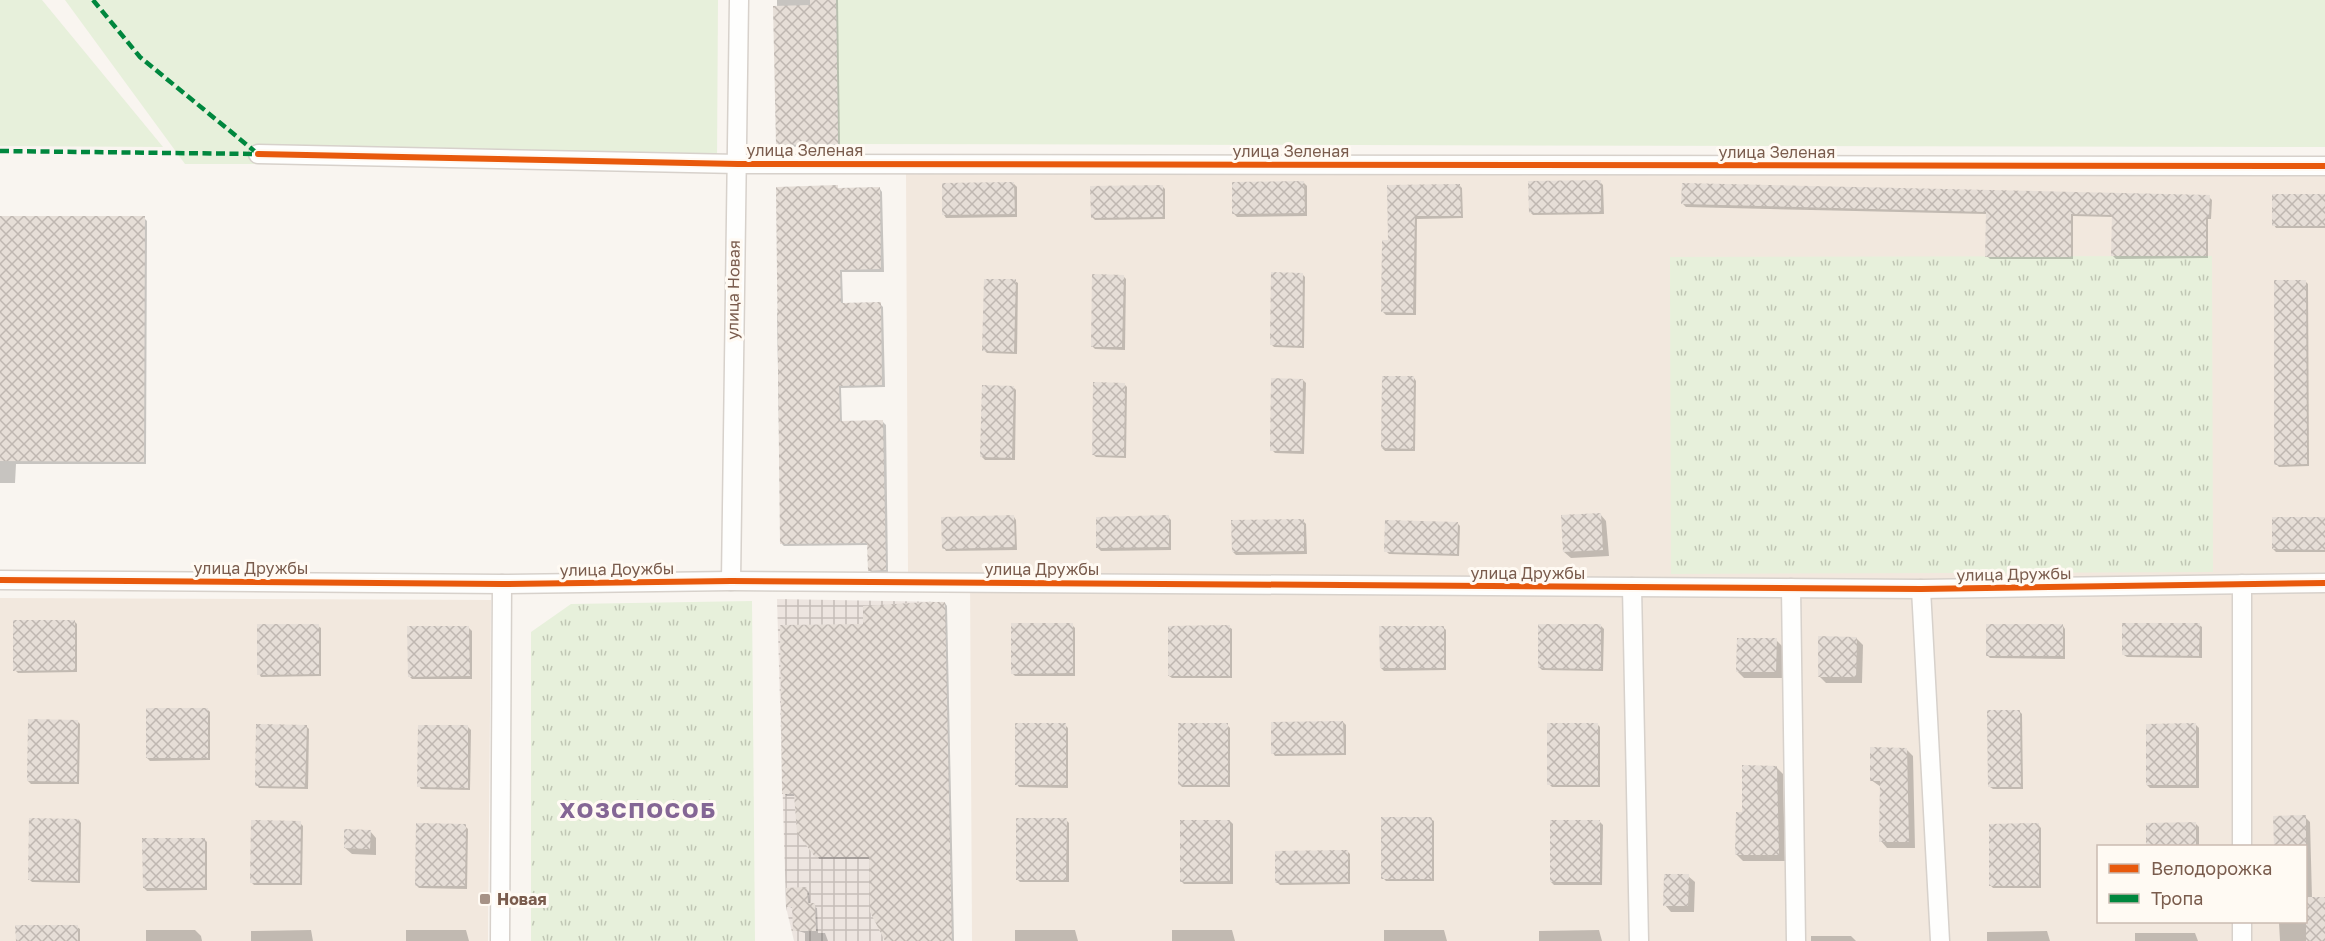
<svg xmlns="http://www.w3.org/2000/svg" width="2325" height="941" viewBox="0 0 2325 941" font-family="'Golos Text',sans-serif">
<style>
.residential{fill:#f2e8de;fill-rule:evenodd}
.industrial{fill:url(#industrial-grid)}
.grass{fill:url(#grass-tufts)}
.garden{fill:#e7f0db}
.shadow{fill:#0003}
.building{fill:url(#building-cross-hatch)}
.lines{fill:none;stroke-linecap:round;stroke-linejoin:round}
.minor-casing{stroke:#d7d1cb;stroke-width:21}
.minor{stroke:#fefefd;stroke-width:18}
.quiet{stroke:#00873e;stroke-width:4.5;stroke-dasharray:9 4.5;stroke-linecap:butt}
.cycleway-casing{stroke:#fffaf3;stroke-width:10}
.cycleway{stroke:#e8590c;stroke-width:6}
.poi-dot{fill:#a69286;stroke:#fffaf3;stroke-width:2}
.labels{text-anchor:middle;stroke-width:6;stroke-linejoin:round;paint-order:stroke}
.street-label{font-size:16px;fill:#7a5c4d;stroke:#fffaf3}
.poi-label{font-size:16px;font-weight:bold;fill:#7a5c4d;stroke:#fffaf3;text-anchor:start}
.district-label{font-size:22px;font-weight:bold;letter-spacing:1.5px;fill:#846695;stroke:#fffaf3}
</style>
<defs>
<pattern id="industrial-grid" width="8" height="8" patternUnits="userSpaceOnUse" patternTransform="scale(1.5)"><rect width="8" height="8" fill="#ede5e0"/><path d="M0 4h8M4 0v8" fill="none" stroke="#c5bdb8"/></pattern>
<pattern id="grass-tufts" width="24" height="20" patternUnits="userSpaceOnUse" patternTransform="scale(1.5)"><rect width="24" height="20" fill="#e7f0db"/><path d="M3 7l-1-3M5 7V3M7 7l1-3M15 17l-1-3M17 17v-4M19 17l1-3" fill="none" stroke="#c0c6b4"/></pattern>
<pattern id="building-cross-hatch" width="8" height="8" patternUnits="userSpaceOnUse" patternTransform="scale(1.5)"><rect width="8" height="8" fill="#e6ded7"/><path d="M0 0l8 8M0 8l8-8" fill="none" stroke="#bfb7b1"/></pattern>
</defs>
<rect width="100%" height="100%" fill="#f9f5f0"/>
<g class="residential">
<path d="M906,173l1419,3v765h-1353l-2,-367 -62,-2zM2098,846h208v76h-208z"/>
<polygon points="0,598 491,600 488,941 0,941"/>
</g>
<polygon class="industrial" points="777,599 945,602 952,941 794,941 786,907"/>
<g class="grass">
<polygon points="2212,256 2213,572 1671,574 1670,257"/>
<polygon points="752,601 755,941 531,941 531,632 571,604"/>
</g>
<g class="garden">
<polygon points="0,0 42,0 163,147 0,146"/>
<polygon points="65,0 718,0 717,164 185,164"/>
<polygon points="836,0 2325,0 2325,147 838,144"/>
</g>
<g class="shadow">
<polygon points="777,0 838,0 840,147 780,147 778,144"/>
<polygon points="1600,182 1603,185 1604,214 1533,215 1530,212"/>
<polygon points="1304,183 1307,186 1307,216 1237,217 1234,214"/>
<polygon points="1014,184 1017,187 1017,217 946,218 944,215"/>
<polygon points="1459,185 1462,188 1463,218 1417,219 1416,315 1386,315 1383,312 1390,241 1389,186"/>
<polygon points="1162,186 1165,189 1165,219 1095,220 1092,217"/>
<polygon points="880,189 882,192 884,272 842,272 843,304 880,304 883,307 885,387 841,388 842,422 883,422 886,425 888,573 872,573 869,570 869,545 784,546 781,543 777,313"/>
<polygon points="2325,195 2325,228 2276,228 2274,225"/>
<polygon points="2209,197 2212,200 2211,219 2208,219 2208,258 2116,259 2113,256 2113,217 2073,216 2073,259 1990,259 1987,256 1987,214 1686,207 1683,204"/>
<polygon points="0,217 144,218 147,221 146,464 16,464 15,483 0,483"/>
<polygon points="1302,274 1305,277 1304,348 1274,347 1271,344"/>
<polygon points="1123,276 1126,279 1125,350 1095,349 1092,346"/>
<polygon points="1015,281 1018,283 1017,354 987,353 984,350"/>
<polygon points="2305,281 2308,284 2309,466 2279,467 2276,464"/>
<polygon points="1414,378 1416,381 1415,451 1385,451 1382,448"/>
<polygon points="1303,380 1306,383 1304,454 1275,453 1272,450"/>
<polygon points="1124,384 1127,387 1126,458 1096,457 1093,454"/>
<polygon points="1013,387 1016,390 1015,460 985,460 982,457"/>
<polygon points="1600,514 1606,521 1609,556 1571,558 1564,552"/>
<polygon points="1014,517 1016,520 1017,550 946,551 944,548"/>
<polygon points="1168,517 1171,520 1171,550 1101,551 1098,548"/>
<polygon points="2325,519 2325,552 2276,552 2273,549"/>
<polygon points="1303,521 1306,524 1307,554 1236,555 1233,552"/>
<polygon points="1457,523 1460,526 1459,556 1389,554 1386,551"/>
<polygon points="945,603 947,606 954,941 886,941 870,859 819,859 796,796 787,796 784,793 865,625"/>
<polygon points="74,621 77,624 77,672 18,673 15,670"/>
<polygon points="1072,625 1075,628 1075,676 1015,676 1012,673"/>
<polygon points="2199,625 2202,627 2202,658 2127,657 2124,655"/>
<polygon points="318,626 321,628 321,676 261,677 259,674"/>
<polygon points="1601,626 1604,629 1603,671 1542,670 1539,667"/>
<polygon points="2063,626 2065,629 2065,659 1990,658 1987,655"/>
<polygon points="1229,627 1232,629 1232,678 1172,678 1169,676"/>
<polygon points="1443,627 1446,630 1446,670 1384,671 1381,668"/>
<polygon points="469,628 472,631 472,679 412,679 409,676"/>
<polygon points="1856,638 1863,645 1862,683 1826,683 1819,676"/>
<polygon points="1776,640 1782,646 1782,678 1744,678 1738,672"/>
<polygon points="207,709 210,712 210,760 150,761 147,758"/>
<polygon points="2019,711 2022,714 2023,789 1993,789 1990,787"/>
<polygon points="78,722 80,724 79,784 31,784 28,781"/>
<polygon points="1343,722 1346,725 1346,755 1275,756 1273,753"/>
<polygon points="1597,724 1600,727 1600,787 1552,787 1549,784"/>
<polygon points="1065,725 1068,728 1068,788 1019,787 1017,784"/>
<polygon points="1227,725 1230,728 1230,787 1182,787 1179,784"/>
<polygon points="2196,725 2199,728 2199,788 2150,788 2147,785"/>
<polygon points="306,726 309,729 308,789 259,788 257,785"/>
<polygon points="468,727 471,730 470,790 421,789 419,786"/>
<polygon points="1906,749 1913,756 1915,848 1887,848 1881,841 1881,787 1871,780"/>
<polygon points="1776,767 1783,774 1785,861 1743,861 1736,854 1743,814"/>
<polygon points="2275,817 2305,817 2310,822 2312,898 2325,898 2325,941 2280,941 2279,923 2269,922 2306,922 2306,846 2275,846"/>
<polygon points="1431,819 1434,821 1434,881 1386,881 1383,878"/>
<polygon points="79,820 81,823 80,883 32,882 29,879"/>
<polygon points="1066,820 1069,823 1069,882 1020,882 1017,879"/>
<polygon points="1230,821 1233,824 1233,884 1184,884 1181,881"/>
<polygon points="1600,822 1603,825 1602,885 1554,885 1551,882"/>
<polygon points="300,823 303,826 302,885 254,885 251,882"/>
<polygon points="2147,824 2196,824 2199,827 2199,846 2147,846"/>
<polygon points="2038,825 2041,828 2041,888 1993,888 1990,885"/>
<polygon points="465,826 468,829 467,889 419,888 416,885"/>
<polygon points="370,831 376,838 376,855 352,854 345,848"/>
<polygon points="204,839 207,842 207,890 147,891 144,888"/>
<polygon points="1347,851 1350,854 1350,884 1280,885 1277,882"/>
<polygon points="1688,876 1695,882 1694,912 1671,912 1665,905"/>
<polygon points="806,889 809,892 810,905 817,908 818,933 825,933 828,941 805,941 805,933 795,930 794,909 788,906"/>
<polygon points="77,927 80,929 80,941 17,941"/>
<polygon points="146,930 195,930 201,936 202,941 146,941"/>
<polygon points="311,930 313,941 251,941 251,931"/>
<polygon points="406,930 466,930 469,941 406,941"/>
<polygon points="1015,930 1075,930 1078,941 1015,941"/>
<polygon points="1172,930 1232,930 1235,941 1172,941"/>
<polygon points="1384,930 1444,930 1447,941 1384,941"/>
<polygon points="1599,930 1602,941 1539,941 1539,931"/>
<polygon points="2047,931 2050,941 1987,941 1987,932"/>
<polygon points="2135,933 2195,933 2198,941 2135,941"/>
<polygon points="1811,936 1851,936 1856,941 1811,941"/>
</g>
<g class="building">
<polygon points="810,0 836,0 838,144 776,145 773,6 810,5"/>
<polygon points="1601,180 1601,212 1529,213 1528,181"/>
<polygon points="1304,181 1305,213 1232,214 1232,182"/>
<polygon points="1014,182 1015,214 942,215 942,183"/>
<polygon points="1682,183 2210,195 2209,217 2206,217 2206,256 2111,256 2112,215 2071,214 2071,257 1985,257 1986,212 1681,204"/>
<polygon points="1460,184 1461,216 1415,216 1413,313 1381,312 1382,240 1388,240 1387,185"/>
<polygon points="838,185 838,188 880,187 881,269 840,270 841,303 881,302 882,385 839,386 840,421 883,420 886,570 868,571 867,543 780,544 776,187"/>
<polygon points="1163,185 1163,217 1091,218 1090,186"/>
<rect x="2272" y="194" width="53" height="32"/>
<polygon points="0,216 145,216 144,462 0,461"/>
<polygon points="1271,272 1303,273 1302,346 1270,345"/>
<polygon points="1092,274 1124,275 1122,347 1091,347"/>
<polygon points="984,279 1016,279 1014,352 982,351"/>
<polygon points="2274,280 2306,280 2307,464 2274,465"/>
<polygon points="1382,376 1414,376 1413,449 1381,448"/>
<polygon points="1271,378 1303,379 1302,451 1270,451"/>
<polygon points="1093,382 1125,383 1124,456 1092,455"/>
<polygon points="982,385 1014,386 1012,458 980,457"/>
<polygon points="1601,513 1603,550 1563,552 1561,515"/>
<polygon points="1014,515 1015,547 942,549 941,517"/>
<polygon points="1169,515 1169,547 1096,548 1096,517"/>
<polygon points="2272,517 2325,517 2325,550 2272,549"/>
<polygon points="1304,519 1304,551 1232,552 1231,520"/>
<polygon points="1385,520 1458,522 1457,554 1384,552"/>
<polygon points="928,602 945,602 952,941 885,941 870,912 869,857 815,857 797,833 794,794 782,794 780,625 863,624 863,606"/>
<polygon points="13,620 75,620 75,670 13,671"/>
<polygon points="1011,623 1073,623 1073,673 1011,674"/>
<polygon points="2122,623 2200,623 2199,656 2122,655"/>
<polygon points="257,624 319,624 319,674 257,675"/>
<polygon points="1538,624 1601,624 1601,669 1538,668"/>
<rect x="1986" y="624" width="77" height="32"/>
<polygon points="1230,625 1230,676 1168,676 1168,626"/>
<polygon points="407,626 469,626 470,676 408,677"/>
<polygon points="1379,626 1444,626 1444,668 1380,668"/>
<polygon points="1818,636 1857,637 1856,677 1818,677"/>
<polygon points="1737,638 1777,638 1776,672 1736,672"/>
<rect x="146" y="708" width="62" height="50"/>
<polygon points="1987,710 2020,710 2021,787 1988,787"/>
<polygon points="28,719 78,720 77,782 27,781"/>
<polygon points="1343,721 1344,753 1271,754 1271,722"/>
<rect x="1015" y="723" width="51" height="62"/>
<rect x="1178" y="723" width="50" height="62"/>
<rect x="1547" y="723" width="51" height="62"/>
<polygon points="2196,723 2196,785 2146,785 2146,724"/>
<polygon points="256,724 307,725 305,787 255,786"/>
<polygon points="418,725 468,725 468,788 417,787"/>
<polygon points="1870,747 1907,748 1909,842 1879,842 1880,781 1870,781"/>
<polygon points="1742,765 1777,766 1779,855 1735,855 1736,812 1742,812"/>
<polygon points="2306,815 2306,846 2274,846 2273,816"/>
<rect x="1381" y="817" width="51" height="62"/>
<polygon points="29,818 79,819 78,881 28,880"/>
<polygon points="1016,818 1067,818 1066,880 1016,880"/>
<polygon points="251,820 301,821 300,883 250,883"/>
<polygon points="1180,820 1230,820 1230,881 1180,882"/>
<rect x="1550" y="820" width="50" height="62"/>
<polygon points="2196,822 2196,846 2146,846 2146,823"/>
<polygon points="416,823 466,824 465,886 415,886"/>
<polygon points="2039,823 2039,886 1989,886 1989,824"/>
<polygon points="344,829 371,830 370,849 344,848"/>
<polygon points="142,838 205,838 205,888 143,888"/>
<polygon points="1348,850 1348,882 1275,883 1275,851"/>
<polygon points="1664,874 1689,874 1688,906 1663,906"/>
<polygon points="807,887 808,903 815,903 816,931 793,931 792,907 786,907 786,888"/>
<rect x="2306" y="897" width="19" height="44"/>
<polygon points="15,925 78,925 78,941 16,941"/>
</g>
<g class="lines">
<defs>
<g id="minor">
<polyline points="258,154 738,164 2325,166"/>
<polyline points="0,580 502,584 731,581 1921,589 2325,583"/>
<polyline points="731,581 739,0"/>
<polyline points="2242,584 2242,846"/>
<polyline points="1632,587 1639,941"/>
<polyline points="1791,588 1796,941"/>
<polyline points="1921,589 1940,941"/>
<polyline points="2242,922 2242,941"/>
<polyline points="500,941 502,584"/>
</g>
</defs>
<use href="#minor" class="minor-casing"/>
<use href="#minor" class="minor"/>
<g class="quiet">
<polyline points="93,0 140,57 258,154"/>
<polyline points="0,151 258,154"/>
</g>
<defs>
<g id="cycleway">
<polyline points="258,154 738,164 2325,166"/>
<polyline points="0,580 502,584 731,581 1921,589 2325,583"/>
</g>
</defs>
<use href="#cycleway" class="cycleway-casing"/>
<use href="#cycleway" class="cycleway"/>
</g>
<rect class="poi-dot" x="479" y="893" width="12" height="12" rx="3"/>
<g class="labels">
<g class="street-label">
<text x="805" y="156">улица Зеленая</text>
<text x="1291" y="157">улица Зеленая</text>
<text x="1777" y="158">улица Зеленая</text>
<text transform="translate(733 290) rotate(-89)" y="6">улица Новая</text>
<text x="251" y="574">улица Дружбы</text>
<text transform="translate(617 569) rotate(-1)" y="6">улица Доужбы</text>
<text x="1042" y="575">улица Дружбы</text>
<text x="1528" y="579">улица Дружбы</text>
<text transform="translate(2014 574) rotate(-1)" y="6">улица Дружбы</text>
</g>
<g class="poi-label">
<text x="497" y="905">Новая</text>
</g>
<g class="district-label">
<text x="638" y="818">ХОЗСПОСОБ</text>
</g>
</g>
<rect x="2097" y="845" width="210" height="78" fill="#fffaf3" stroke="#cabbb1" stroke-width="1.5"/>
<rect x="2109" y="864" width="30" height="9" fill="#e8590c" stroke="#cabbb1" stroke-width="1.5"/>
<text x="2151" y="875" font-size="18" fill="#7a5c4d">Велодорожка</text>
<rect x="2109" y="894" width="30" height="9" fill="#00873e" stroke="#cabbb1" stroke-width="1.5"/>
<text x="2151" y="905" font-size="18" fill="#7a5c4d">Тропа</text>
</svg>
